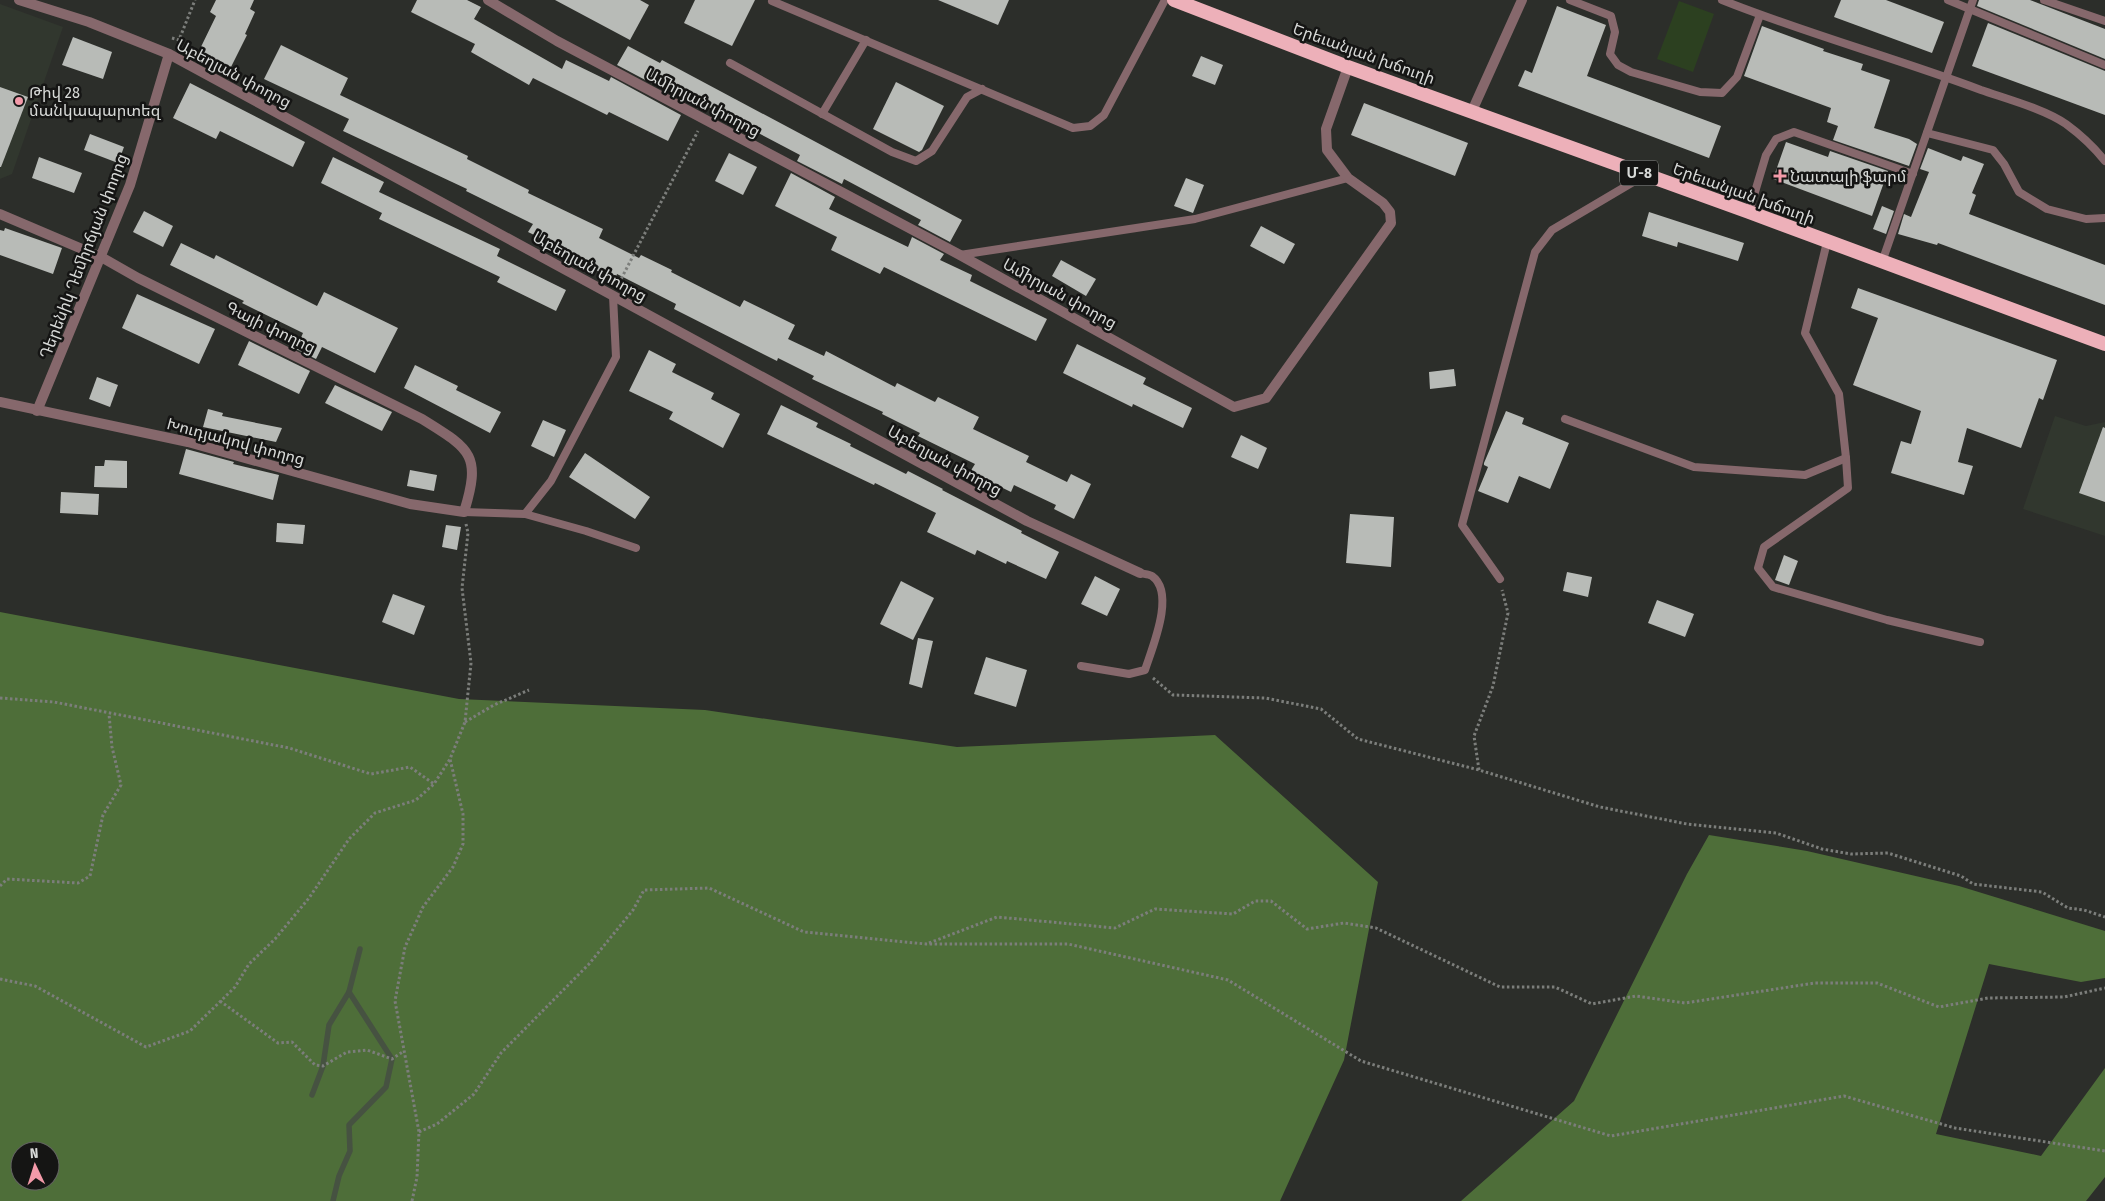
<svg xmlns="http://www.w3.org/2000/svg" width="2105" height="1201" viewBox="0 0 2105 1201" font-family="'Fira Sans Condensed','Noto Sans Armenian',sans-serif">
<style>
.built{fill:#31372e}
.green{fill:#2c4020}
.forest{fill:#4e6e39;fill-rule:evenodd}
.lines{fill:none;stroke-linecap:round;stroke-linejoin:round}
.stream{stroke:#465241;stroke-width:5.5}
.building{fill:#b8bbb7}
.path{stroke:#7c7e7b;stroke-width:3;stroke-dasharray:2.5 2.5;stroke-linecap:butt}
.service{stroke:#86686c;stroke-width:8}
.minor{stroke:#86686c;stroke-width:10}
.trunk{stroke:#edb0b9;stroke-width:14}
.poi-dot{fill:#f39aa9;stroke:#151514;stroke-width:2}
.labels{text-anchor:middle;stroke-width:5;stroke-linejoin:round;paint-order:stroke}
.shield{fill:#151514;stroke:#9d9e9c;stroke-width:1}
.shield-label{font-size:15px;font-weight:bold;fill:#d7d9d7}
.street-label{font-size:16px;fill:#d7d9d7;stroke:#151514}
.poi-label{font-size:16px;fill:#d7d9d7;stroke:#151514;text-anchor:start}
</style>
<rect width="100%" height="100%" fill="#2c2e2a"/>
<g class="built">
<polygon points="0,4 63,27 12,174 0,179"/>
<polygon points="2055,416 2086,426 2105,422 2105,536 2023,509"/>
</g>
<polygon class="green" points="1679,1 1714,14 1693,72 1657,59"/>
<g class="forest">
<path d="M0,612l459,87 246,11 252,37 258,-12 163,147 -34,178 -64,141h-1280zM20,1151h30v30h-30z"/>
<polygon points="1709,835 1807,851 1959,886 2105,931 2105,978 2081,982 1989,964 1936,1134 2041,1156 2105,1068 2105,1177 2086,1201 1461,1201 1574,1101 1687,874"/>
</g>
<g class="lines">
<g class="stream">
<polyline points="312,1095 323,1066 329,1025 349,992"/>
<polyline points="333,1201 339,1176 350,1151 349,1125 386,1087 392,1059 349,992 360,949"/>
</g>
</g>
<g class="building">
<polygon points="216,0 254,0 250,9 255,12 245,34 247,35 230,69 198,53 216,16 210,12"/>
<polygon points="417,0 467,0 481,7 474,19 562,69 566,60 609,81 611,77 681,115 668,141 609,112 607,115 533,78 529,85 471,52 475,44 411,12"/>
<polygon points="555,0 640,0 649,5 630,40"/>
<polygon points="695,0 755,0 732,46 684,23"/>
<polygon points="938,0 1009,0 998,25"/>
<polygon points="1841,0 1886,0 1944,22 1932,53 1834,17"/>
<polygon points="1979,0 2030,0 2105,29 2105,59 1977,6"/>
<polygon points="1557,6 1606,25 1587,76 1721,126 1709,158 1518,86 1525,70 1532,73"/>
<polygon points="1988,23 2105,71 2105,115 1972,66"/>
<polygon points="1762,26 1824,49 1823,51 1863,64 1861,70 1890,80 1874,128 1909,139 1917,144 1909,166 1833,140 1838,126 1827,122 1831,108 1744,76"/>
<polygon points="73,37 112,52 103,79 62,65"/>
<polygon points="281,45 348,78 340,95 468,156 467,159 529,190 528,193 603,229 599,238 639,258 641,255 672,270 671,272 740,307 744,300 795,325 788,339 824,356 826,351 895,387 897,383 935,402 938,397 979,417 973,429 1029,456 1026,462 1067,482 1071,474 1091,484 1074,519 1054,509 1056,505 1014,485 1011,492 970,472 975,464 918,436 920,433 882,414 883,412 812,379 814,376 778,358 777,361 674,309 676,304 617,274 615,280 592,268 594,264 528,232 533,224 466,191 467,189 343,131 349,119 264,79"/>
<polygon points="628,46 660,63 662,60 962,220 950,242 918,225 921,220 844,179 842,184 797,161 800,155 690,97 687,102 617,65"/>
<polygon points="1201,56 1223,65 1215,85 1192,76"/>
<polygon points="896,82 944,106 922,150 919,152 873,129"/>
<polygon points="190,83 305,142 293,167 220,131 216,139 173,118"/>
<polygon points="0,87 28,97 1,167 0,167"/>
<polygon points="1364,103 1468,143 1455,176 1351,135"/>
<polygon points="90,134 124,147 118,163 84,150"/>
<polygon points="1786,142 1828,157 1830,151 1888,171 1872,216 1773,179"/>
<polygon points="1928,148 1961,161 1963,156 1984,164 1972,193 1976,195 1969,214 2105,265 2105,305 1938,243 1937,245 1898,234 1904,214 1911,217 1929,172 1920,169"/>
<polygon points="729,153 757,167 743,195 715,181"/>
<polygon points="39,157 82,173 74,193 32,178"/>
<polygon points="333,157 384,182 379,192 500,249 497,256 566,290 556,311 497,282 500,277 379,219 382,213 321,183"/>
<polygon points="791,173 835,197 829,209 908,247 912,237 944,254 940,260 972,275 970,281 1047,319 1036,341 884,267 880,274 831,250 837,237 775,206"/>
<polygon points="1186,178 1204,185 1193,213 1174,206"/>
<polygon points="1882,206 1894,211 1886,234 1873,229"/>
<polygon points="144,211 173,226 163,247 133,232"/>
<polygon points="1649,212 1744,243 1738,261 1678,242 1677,247 1642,236"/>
<polygon points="1261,226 1295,244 1284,264 1250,246"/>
<polygon points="5,228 62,248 53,274 0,255 0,230 4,231"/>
<polygon points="181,243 214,259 216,255 317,306 324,292 398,328 375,373 322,347 316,359 296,349 303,333 242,303 244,301 170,265"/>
<polygon points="1061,260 1096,279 1086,296 1052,276"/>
<polygon points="1858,288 2057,360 2043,400 2039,398 2021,448 1967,428 1958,462 1973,466 1964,495 1891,473 1901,441 1911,444 1921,411 1853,385 1878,318 1851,308"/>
<polygon points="137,294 215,329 199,364 122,328"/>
<polygon points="249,341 310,371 299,394 238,365"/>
<polygon points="1077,344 1146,378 1143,384 1192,408 1183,428 1133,404 1132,407 1063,373"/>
<polygon points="649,350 676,364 672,372 714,393 711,399 740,414 723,448 669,419 673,412 629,391"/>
<polygon points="415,365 458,386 456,390 501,412 490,433 404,388"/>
<polygon points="1454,369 1456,386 1430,389 1429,372"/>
<polygon points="97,377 118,385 110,407 89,399"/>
<polygon points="335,385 392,412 382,431 325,403"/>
<polygon points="781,405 818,423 816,427 851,444 850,446 906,474 908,471 943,489 942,490 1022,531 1021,533 1059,552 1046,579 1007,561 1006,564 977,550 975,555 927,532 936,513 875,483 874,485 767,434"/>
<polygon points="208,409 223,413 222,416 282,428 276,442 203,427"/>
<polygon points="1506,411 1524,418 1522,424 1569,443 1550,489 1519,476 1508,503 1478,491 1488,467 1484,465 1484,463"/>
<polygon points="543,420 566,430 554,457 531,446"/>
<polygon points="2103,427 2105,428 2105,502 2079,493"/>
<polygon points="1241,435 1267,448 1258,469 1231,457"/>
<polygon points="186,449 234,462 233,464 279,475 273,500 179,474"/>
<polygon points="585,453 650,497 635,519 569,477"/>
<polygon points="105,460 127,461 127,488 94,487 95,466 104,466"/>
<polygon points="410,470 437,475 434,491 407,486"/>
<polygon points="61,492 99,494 98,515 60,513"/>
<polygon points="1350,514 1394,517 1391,567 1346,563"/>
<polygon points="277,523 305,525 303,544 276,542"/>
<polygon points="446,525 461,527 457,550 442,547"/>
<polygon points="1784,555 1798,561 1789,585 1775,580"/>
<polygon points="1567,572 1592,577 1588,597 1563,591"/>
<polygon points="1095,576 1120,589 1107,616 1081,604"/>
<polygon points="901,581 934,598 913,640 880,624"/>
<polygon points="393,594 425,606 414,635 382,622"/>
<polygon points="1657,600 1694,614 1685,637 1648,623"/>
<polygon points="918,638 933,641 922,688 909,684"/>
<polygon points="986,657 1027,670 1016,707 974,694"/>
</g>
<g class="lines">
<g class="path">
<polyline points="172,38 179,40 195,0"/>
<polyline points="619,283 698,131"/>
<polyline points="1153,678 1173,695 1265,698 1321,709 1358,739 1479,770 1600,807 1687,824 1776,833 1822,849 1851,854 1888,853 1961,876 1973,884 2042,892 2068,908 2084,910 2105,917"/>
<polyline points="0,698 54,702 289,748 371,774 410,767 434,784"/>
<polyline points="465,722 494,705 529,690"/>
<polyline points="1479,770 1474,736 1493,686 1508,613 1502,590"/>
<polyline points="0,886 7,879 78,883 90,876 103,815 121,785 112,747 109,714"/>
<polyline points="929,943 997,917 1115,928 1155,909 1233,914 1255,901 1271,901 1307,929 1344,923 1376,928 1500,987 1555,987 1592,1004 1636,996 1685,1003 1815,983 1877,983 1939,1007 1988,998 2064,997 2105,988"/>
<polyline points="0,979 35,986 146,1047 190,1031 235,987 249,964 275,939 309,898 349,839 375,813 416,800 434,784 450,759"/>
<polyline points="220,1001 278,1043 292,1042 315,1065 323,1066 347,1052 367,1050 392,1059 404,1051"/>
<polyline points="419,1132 437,1124 474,1094 501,1053 589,964 633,910 644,890 709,888 804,932 926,944 1068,944 1228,980 1361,1061 1611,1136 1844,1096 1955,1128 2105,1151"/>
<polyline points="412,1201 417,1177 419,1132 395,1001 405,947 423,907 453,867 463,844 463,814 450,759 465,722 471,663 462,588 468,533 466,524"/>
</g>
<g class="service">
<polyline points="1570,0 1611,16 1615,32 1610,54 1618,65 1631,72 1700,92 1722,93 1737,77 1760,15"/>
<path d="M1722,0c85,34 174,58 259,90 26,9 63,19 85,34 15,11 27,22 39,37"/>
<polyline points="1948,0 2105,65"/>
<polyline points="2044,0 2105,21"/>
<polyline points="772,1 1073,128 1090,126 1104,115 1165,0"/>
<polyline points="730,63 892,152 916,161 932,151 967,97 982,89"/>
<polyline points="822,114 866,40"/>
<polyline points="1927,133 1993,150 2004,164 2019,192 2047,209 2086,219 2105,218"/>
<polyline points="1749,212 1766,155 1776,139 1794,132 1913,174"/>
<polyline points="960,255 1195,219 1348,178"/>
<polyline points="1882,262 1973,0"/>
<polyline points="1565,419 1694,467 1805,475 1846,458 1839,394 1805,333 1827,242"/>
<polyline points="1846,458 1848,488 1764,547 1758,568 1773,587 1887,620 1980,642"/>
<polyline points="464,512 525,514 551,481 616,357 613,296"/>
<polyline points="525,514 586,531 636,548"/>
<polyline points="1500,579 1462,525 1535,252 1552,230 1645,175"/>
<path d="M1081,666l48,8 16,-4c7,-22 31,-77 7,-94 -3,-2 -9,-2 -12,-3"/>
</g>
<g class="minor">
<polyline points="19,0 89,22 169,54 1027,521 1140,573"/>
<polyline points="488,0 557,41 960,255 1234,407 1266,398 1391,223 1390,212 1383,203 1348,178 1327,150 1326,129 1348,67"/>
<polyline points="1472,111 1522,0"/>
<path d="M0,214l101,43 37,21 284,141c48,30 60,35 42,93l-54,-8 -222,-62 -188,-40"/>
<polyline points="37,411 130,185 169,54"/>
</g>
<polyline class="trunk" points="1174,0 1348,67 1749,212 2105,344"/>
</g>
<g class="poi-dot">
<circle cx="19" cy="101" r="5"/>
<path d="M1777.5 168.5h5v5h5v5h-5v5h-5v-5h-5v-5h5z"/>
</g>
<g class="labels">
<rect class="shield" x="1620" y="160.5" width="38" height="25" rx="4"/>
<g class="shield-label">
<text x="1639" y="178">Մ-8</text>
</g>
<g class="street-label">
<text transform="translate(1364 53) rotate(20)" y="6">Երեւանյան խճուղի</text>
<text transform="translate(234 73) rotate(28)" y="6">Աբեղյան փողոց</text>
<text transform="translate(703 102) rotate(28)" y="6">Ամիրյան փողոց</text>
<text transform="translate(1744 193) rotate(20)" y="6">Երեւանյան խճուղի</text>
<text transform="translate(83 256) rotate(-69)" y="6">Դերենիկ Դեմիրճյան փողոց</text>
<text transform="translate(590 266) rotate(29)" y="6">Աբեղյան փողոց</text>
<text transform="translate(1060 293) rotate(29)" y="6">Ամիրյան փողոց</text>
<text transform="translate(271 327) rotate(26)" y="6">Գայի փողոց</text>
<text transform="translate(236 441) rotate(15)" y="6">Խուդյակով փողոց</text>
<text transform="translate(945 460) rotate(29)" y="6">Աբեղյան փողոց</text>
</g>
<g class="poi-label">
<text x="29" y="98">Թիվ 28<tspan x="29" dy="18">մանկապարտեզ</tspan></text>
<text x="1790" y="182">Նատալի ֆարմ</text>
</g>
</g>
<g transform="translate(35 1166) rotate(356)"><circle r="24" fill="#151514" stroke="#636362"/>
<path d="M0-4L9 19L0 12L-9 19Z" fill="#f39aa9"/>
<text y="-8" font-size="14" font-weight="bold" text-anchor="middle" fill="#d7d9d7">N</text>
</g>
</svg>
